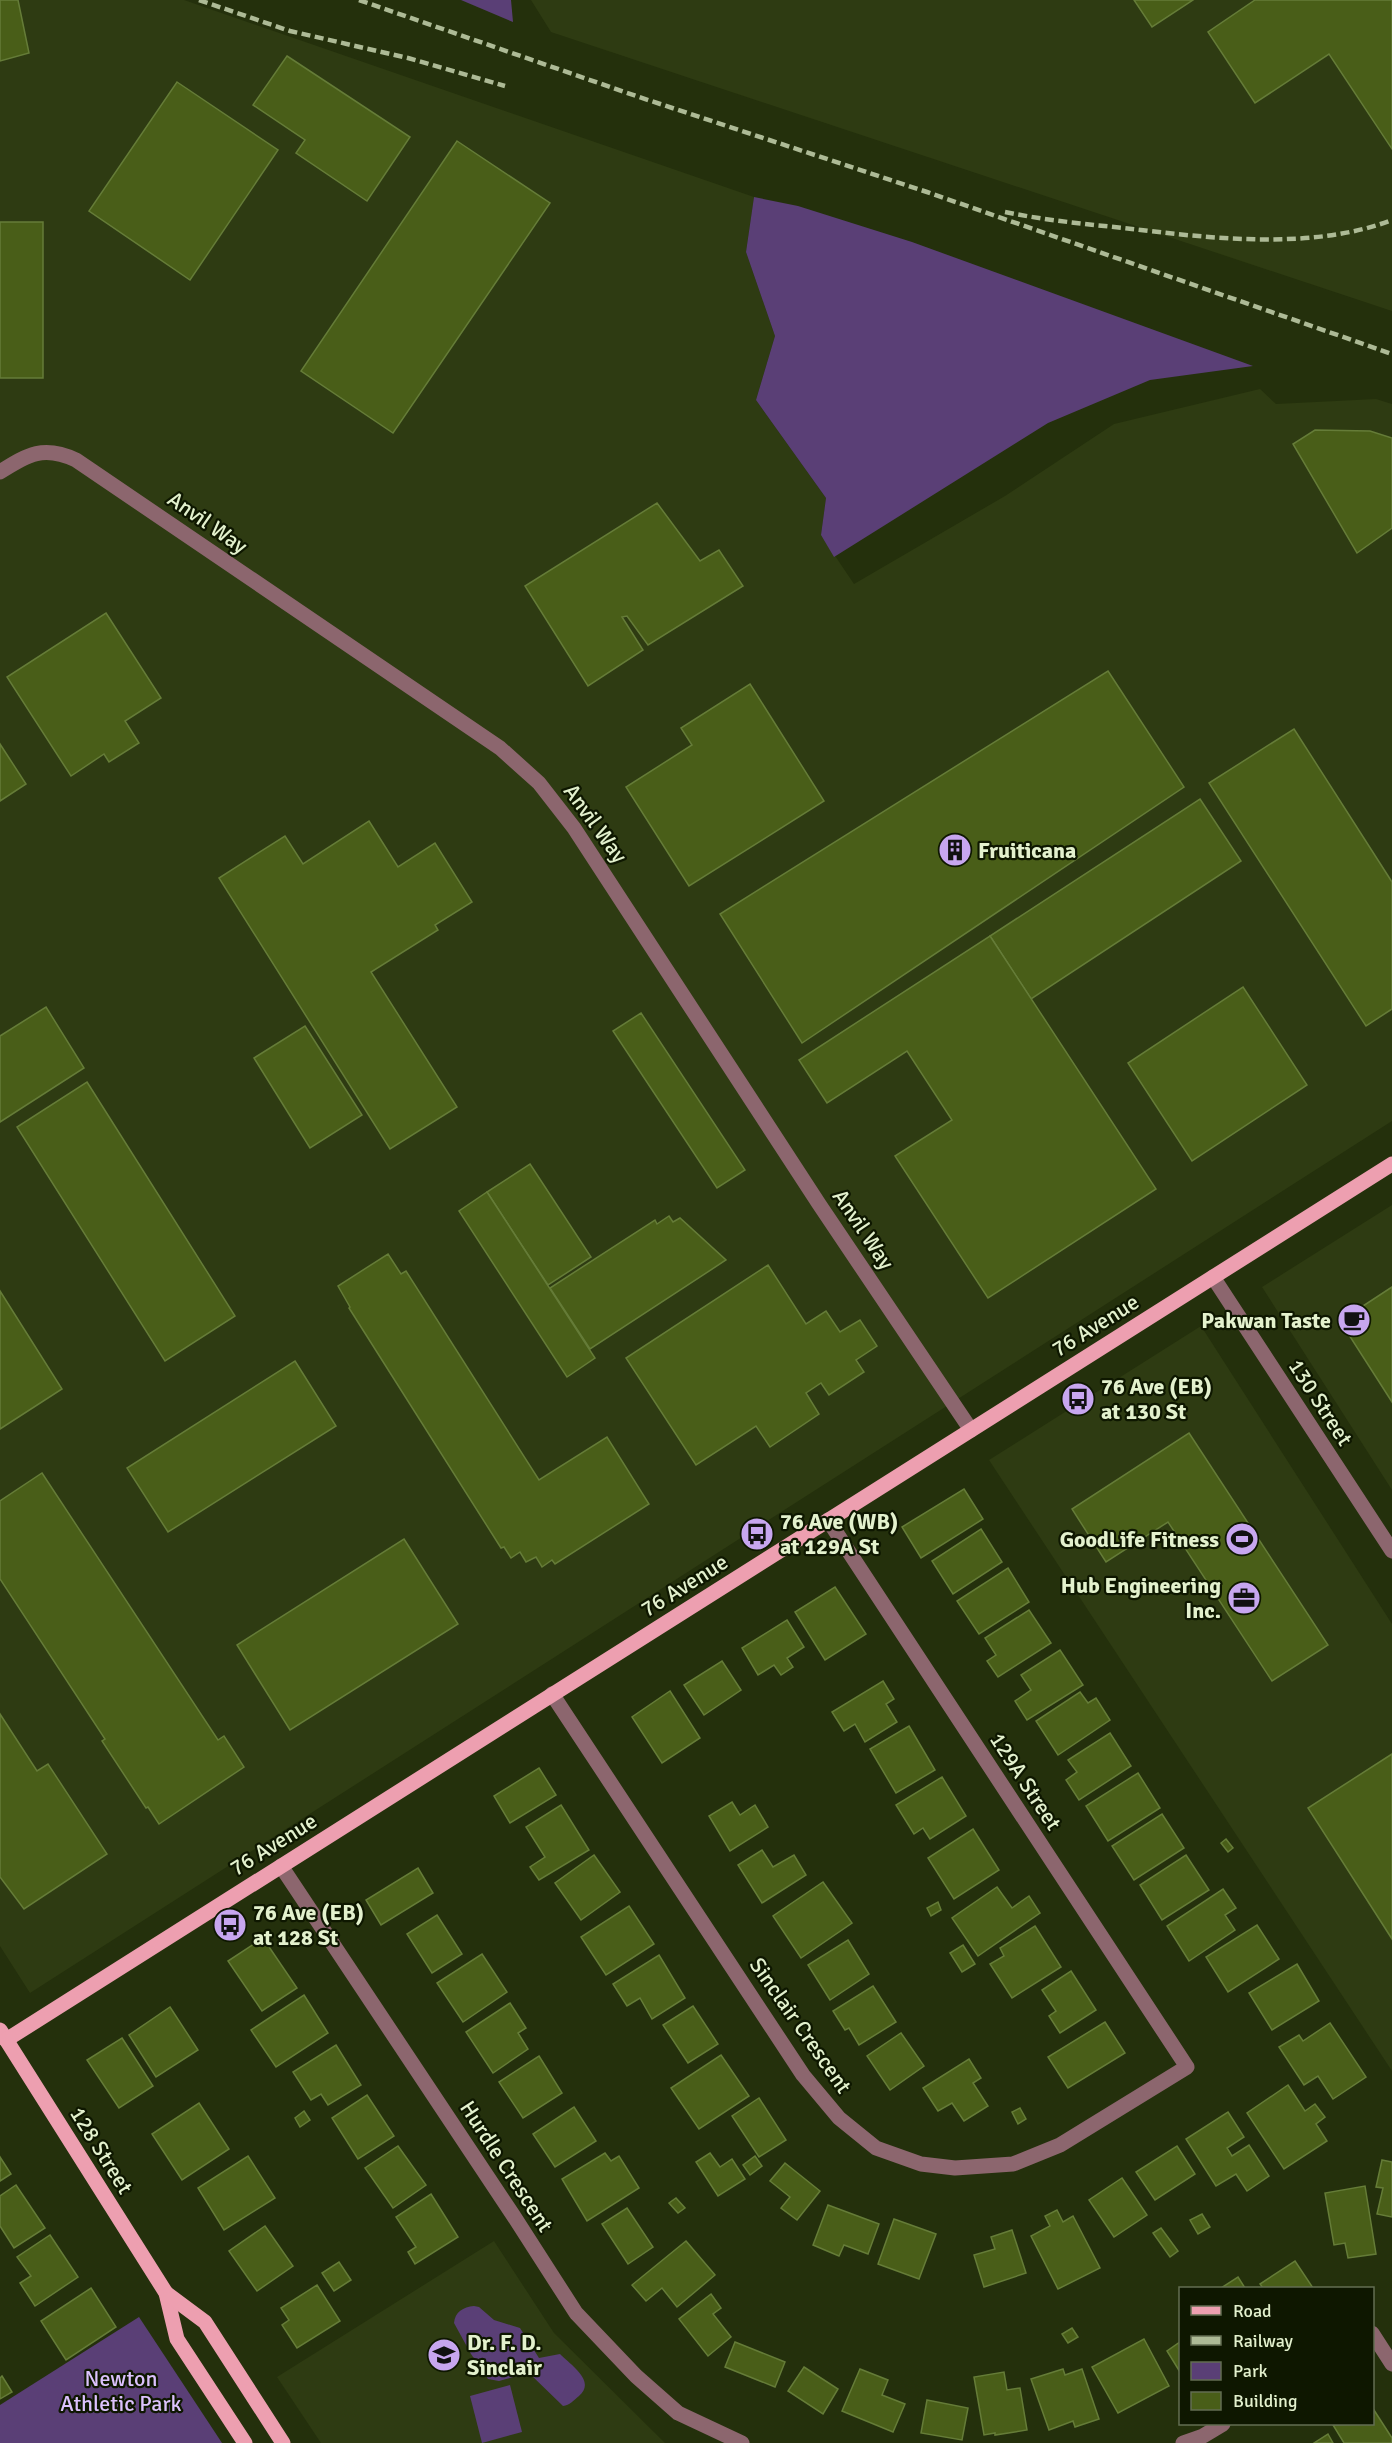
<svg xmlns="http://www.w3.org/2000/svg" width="1392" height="2443" viewBox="0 0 1392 2443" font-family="Signika,sans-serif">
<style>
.built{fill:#2e3b12}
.green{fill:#5a3f76}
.building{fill:#495e18;stroke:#657c38;stroke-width:1.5}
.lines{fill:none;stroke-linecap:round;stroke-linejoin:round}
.minor{stroke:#8c666e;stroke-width:15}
.major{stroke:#ed9fb0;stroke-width:15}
.rail{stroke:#adba96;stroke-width:4.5;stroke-dasharray:9 4.5;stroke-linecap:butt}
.labels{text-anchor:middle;stroke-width:4.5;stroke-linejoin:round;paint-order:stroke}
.street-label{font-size:22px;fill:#e3f1cd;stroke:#0e1700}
.poi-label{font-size:22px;font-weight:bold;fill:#e3f1cd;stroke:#0e1700;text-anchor:start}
.park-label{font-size:22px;fill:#dcc2fd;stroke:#0e1700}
</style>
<rect width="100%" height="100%" fill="#24300c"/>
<g class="built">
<polygon points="0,0 184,0 754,197 746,252 775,336 756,400 826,498 821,535 854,584 1005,496 1114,424 1260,389 1276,404 1376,399 1392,404 1392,1121 30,1993 0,1946"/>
<polygon points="531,0 1392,0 1392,311 551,32"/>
<polygon points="1392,1205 1392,1490 1262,1287"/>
<polygon points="1201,1326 1392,1624 1392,2071 989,1460"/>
<polygon points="494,2241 554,2333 665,2443 321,2443 277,2377"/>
</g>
<g class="green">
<polygon points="461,0 511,0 513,22"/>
<polygon points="754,197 798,206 912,242 1253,366 1150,380 1048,423 834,557 821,535 826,498 756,400 775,336 746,252"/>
<path d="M474,2306l5,1 15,13 26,8 19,30 21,-4c12,12 36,27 19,42 -6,5 -9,9 -16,10l-34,-33 -30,8 -11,-2 -17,-25 -17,-31c1,-11 9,-16 20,-17z"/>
<polygon points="139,2317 222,2443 0,2443 0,2405"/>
<polygon points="510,2385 522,2432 482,2443 470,2396"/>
</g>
<g class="building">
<polygon points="0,0 18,0 29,53 0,61"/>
<polygon points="1134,0 1193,0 1152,27"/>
<polygon points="1255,0 1392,0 1392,149 1329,54 1255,103 1208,32"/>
<polygon points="287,56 410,137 367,201 296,153 305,140 253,105"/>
<polygon points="177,82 278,150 190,280 89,211"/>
<polygon points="457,141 550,203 393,433 301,371"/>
<rect x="0" y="222" width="43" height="156"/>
<polygon points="1315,430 1370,431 1392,438 1392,528 1357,553 1293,444"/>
<polygon points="657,503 700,561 719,550 743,586 648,645 627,616 622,617 643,650 588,686 525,586"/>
<polygon points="106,613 161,698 125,721 139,743 109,762 104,754 71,776 7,677"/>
<polygon points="1108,671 1184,787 802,1043 720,914"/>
<polygon points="750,684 824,801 689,886 626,787 692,745 681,728"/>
<polygon points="1294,729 1392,882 1392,1009 1366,1026 1209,783"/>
<polygon points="0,744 26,784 0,801"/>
<polygon points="1200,799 1241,861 1031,999 990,936"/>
<polygon points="369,821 398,867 435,843 472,902 435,925 438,930 371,972 457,1107 390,1149 219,878 285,836 303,864"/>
<polygon points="990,936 1156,1189 988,1298 895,1156 952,1120 907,1051 827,1103 799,1060"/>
<polygon points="1243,987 1307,1085 1192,1161 1128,1063"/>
<polygon points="46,1007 84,1068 0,1122 0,1036"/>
<polygon points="641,1013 745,1170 717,1188 613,1031"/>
<polygon points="305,1026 362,1115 310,1148 254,1058"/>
<polygon points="87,1082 235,1316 165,1361 17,1127"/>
<polygon points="530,1164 591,1257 548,1285 487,1192"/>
<polygon points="487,1192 595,1358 567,1377 459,1211"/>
<polygon points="669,1216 673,1222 680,1218 726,1260 590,1349 550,1288 655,1220 657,1224"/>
<polygon points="388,1254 401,1274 406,1271 539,1480 607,1437 649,1504 555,1564 552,1560 542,1567 536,1557 526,1562 520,1552 511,1558 504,1547 501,1548 349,1308 350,1307 338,1286"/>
<polygon points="768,1265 806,1324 826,1311 840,1332 860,1320 877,1346 856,1360 864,1372 829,1395 821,1383 806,1393 819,1414 770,1447 756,1426 696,1465 626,1358"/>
<polygon points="1392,1287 1392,1402 1340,1321"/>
<polygon points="0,1291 62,1389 0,1429"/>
<polygon points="295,1361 336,1426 168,1532 127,1468"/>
<polygon points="1189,1433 1328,1645 1272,1681 1168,1522 1106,1562 1072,1509"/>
<polygon points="42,1473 218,1740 224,1736 244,1767 159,1824 148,1807 146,1808 102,1741 105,1739 0,1579 0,1501"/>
<polygon points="964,1489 983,1519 921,1558 902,1527"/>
<polygon points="981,1529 1002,1562 953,1594 932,1561"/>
<polygon points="404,1539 458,1624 290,1730 237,1645"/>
<polygon points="1008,1568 1029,1602 979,1634 957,1601"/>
<polygon points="835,1587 866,1634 825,1660 795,1612"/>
<polygon points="1029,1610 1051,1643 998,1677 987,1661 996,1655 985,1638"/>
<polygon points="787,1620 804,1647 787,1658 793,1667 781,1675 774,1665 758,1675 742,1648"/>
<polygon points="1060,1650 1083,1685 1027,1720 1015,1701 1031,1690 1021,1675"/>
<polygon points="722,1661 741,1690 704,1715 684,1685"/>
<polygon points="883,1681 894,1699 886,1704 897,1722 865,1742 855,1724 844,1731 832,1712"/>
<polygon points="670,1691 700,1738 662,1763 632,1717"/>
<polygon points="1080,1692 1088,1703 1096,1698 1110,1720 1058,1755 1036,1721"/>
<polygon points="0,1714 37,1771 48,1764 107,1854 24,1909 0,1877"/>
<polygon points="909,1726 935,1770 896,1793 870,1749"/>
<polygon points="1110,1733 1131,1766 1079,1800 1066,1780 1077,1772 1068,1760"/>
<polygon points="1392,1754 1392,1939 1308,1808"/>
<polygon points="539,1768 556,1795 510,1823 494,1796"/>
<polygon points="1138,1773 1160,1808 1108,1841 1086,1806"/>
<polygon points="942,1777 966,1816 930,1839 923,1828 914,1834 896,1805"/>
<polygon points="732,1802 740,1815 755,1805 768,1827 730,1851 709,1816"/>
<polygon points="561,1805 589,1850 539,1880 530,1867 545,1857 526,1827"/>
<polygon points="1162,1814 1184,1848 1134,1880 1112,1846"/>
<polygon points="973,1829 999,1870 954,1899 928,1858"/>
<polygon points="1226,1839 1233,1848 1228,1852 1221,1843"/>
<polygon points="762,1850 773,1867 794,1855 806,1875 762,1903 738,1865"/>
<polygon points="594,1855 620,1892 581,1920 555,1883"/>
<polygon points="1186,1855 1209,1890 1162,1920 1140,1885"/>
<polygon points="418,1868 433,1893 381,1925 366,1900"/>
<polygon points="823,1882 852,1923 801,1958 773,1916"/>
<polygon points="997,1887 1012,1908 1029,1896 1040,1913 978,1956 952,1918"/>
<polygon points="1223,1889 1236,1908 1225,1915 1235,1930 1189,1961 1167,1926"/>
<polygon points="938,1902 941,1910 931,1916 927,1908"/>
<polygon points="629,1906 654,1944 606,1975 581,1937"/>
<polygon points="437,1915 462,1954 432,1973 407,1934"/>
<polygon points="1257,1925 1279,1959 1228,1992 1206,1957"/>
<polygon points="1035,1926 1061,1967 1012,1998 990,1964 1004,1956 1000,1948"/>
<polygon points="263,1938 297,1988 262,2011 228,1961"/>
<polygon points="848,1940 869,1974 830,2000 808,1965"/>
<polygon points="963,1945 975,1964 962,1972 950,1953"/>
<polygon points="482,1954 507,1992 463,2022 437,1983"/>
<polygon points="659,1955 685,1998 652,2019 640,1998 627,2006 613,1984"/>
<polygon points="1297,1964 1319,2001 1272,2030 1249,1993"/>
<polygon points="1071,1971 1096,2010 1060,2033 1049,2016 1056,2011 1042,1990"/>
<polygon points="873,1986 896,2022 859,2045 849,2028 845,2030 833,2011"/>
<polygon points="304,1995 328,2033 276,2067 251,2030"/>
<polygon points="510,2003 526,2028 518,2033 528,2049 493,2073 466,2032"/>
<polygon points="693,2006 718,2044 688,2063 663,2025"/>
<polygon points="170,2007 198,2050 156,2077 129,2035"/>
<polygon points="1105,2022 1125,2053 1068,2088 1048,2057"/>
<polygon points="1330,2023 1366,2077 1333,2099 1318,2076 1304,2085 1279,2047 1299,2035 1303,2041"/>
<polygon points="901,2033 924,2066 890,2090 867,2056"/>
<polygon points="122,2038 153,2086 119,2108 87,2060"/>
<polygon points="336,2045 361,2085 328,2105 321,2094 311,2100 293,2072"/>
<polygon points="721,2055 749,2096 699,2129 671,2088"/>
<polygon points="539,2056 562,2093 523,2118 499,2082"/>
<polygon points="969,2059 981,2078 973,2083 988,2106 964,2121 952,2103 938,2111 923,2088"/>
<polygon points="1288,2085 1305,2111 1315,2104 1325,2117 1316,2124 1327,2141 1284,2169 1247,2113"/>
<polygon points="367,2095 394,2136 358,2159 332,2118"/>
<polygon points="759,2098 786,2140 759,2157 732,2116"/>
<polygon points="199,2103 229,2149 182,2180 152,2134"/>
<polygon points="574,2107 596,2141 555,2167 533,2134"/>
<polygon points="1020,2108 1026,2119 1018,2124 1012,2112"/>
<polygon points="304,2111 310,2120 300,2127 295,2118"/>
<polygon points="1228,2112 1244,2137 1227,2148 1232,2156 1249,2145 1269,2176 1247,2191 1236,2174 1216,2186 1186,2139"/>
<polygon points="398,2146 426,2185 393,2208 365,2168"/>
<polygon points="1177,2146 1195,2174 1155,2200 1136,2172"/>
<polygon points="605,2153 611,2161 619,2156 639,2188 587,2221 562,2179"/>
<polygon points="710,2153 720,2167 732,2159 745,2179 718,2196 696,2162"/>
<polygon points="248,2156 275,2198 224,2230 198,2188"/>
<polygon points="755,2156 762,2166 750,2175 743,2165"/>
<polygon points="0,2157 11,2174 0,2181"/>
<polygon points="1382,2160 1392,2162 1392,2217 1377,2214 1383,2188 1376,2187"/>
<polygon points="785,2163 820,2191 797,2220 781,2208 790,2197 770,2181"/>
<polygon points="1122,2178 1147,2215 1114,2237 1089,2200"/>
<polygon points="16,2185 45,2228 14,2248 0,2226 0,2196"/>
<polygon points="1365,2186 1376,2254 1348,2258 1345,2243 1334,2245 1325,2193"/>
<polygon points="431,2194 458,2237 415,2264 408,2252 416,2247 396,2217"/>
<polygon points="676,2198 685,2208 678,2213 669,2203"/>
<polygon points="828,2205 879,2224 868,2254 844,2245 839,2256 813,2245"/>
<polygon points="627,2208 653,2247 628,2264 602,2224"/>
<polygon points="1057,2210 1063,2222 1073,2216 1100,2268 1058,2289 1031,2236 1050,2226 1045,2216"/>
<polygon points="1202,2214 1210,2227 1198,2234 1190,2220"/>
<polygon points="894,2219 936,2234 919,2279 878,2264"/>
<polygon points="265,2226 293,2266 257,2291 229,2251"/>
<polygon points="1161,2228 1178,2251 1170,2257 1153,2233"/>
<polygon points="1012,2230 1026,2273 984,2287 974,2255 995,2249 991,2237"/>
<polygon points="50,2235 78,2277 35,2306 20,2283 31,2276 17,2257"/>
<polygon points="686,2241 715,2275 677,2307 662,2288 646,2301 632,2285"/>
<polygon points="1295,2261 1313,2288 1263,2288 1260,2284"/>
<polygon points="339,2262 351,2280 334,2291 322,2273"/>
<polygon points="1238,2277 1245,2288 1221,2288"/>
<polygon points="317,2285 340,2321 297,2348 282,2325 289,2320 281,2308"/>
<polygon points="91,2288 116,2327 66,2360 41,2321"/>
<polygon points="711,2294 721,2308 713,2314 731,2337 708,2356 679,2319"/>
<polygon points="1072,2328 1078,2337 1068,2343 1062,2334"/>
<polygon points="1144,2339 1169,2386 1118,2413 1092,2367"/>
<polygon points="735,2342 785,2362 775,2387 725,2367"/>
<polygon points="1180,2342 1180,2372 1167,2351"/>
<polygon points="804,2367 838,2389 823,2414 788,2391"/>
<polygon points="860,2369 888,2380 882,2395 905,2404 893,2432 842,2411"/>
<polygon points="1063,2369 1065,2375 1082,2369 1099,2419 1075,2427 1073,2421 1049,2430 1031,2379"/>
<polygon points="1004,2372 1007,2390 1020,2388 1027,2430 995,2435 995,2433 984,2435 974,2377"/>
<polygon points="2,2376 12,2392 0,2399 0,2378"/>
<polygon points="927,2400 968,2408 962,2440 921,2433"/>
<polygon points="1372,2407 1392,2438 1392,2443 1344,2443 1333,2425 1372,2424"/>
<polygon points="1328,2434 1333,2443 1314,2443"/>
</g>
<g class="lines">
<g class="minor">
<path d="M0,472c28,-18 44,-27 76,-12l424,288 39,35 35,45 245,376 152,226"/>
<polyline points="1213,1277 1392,1551"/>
<polyline points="552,1694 803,2075 839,2118 876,2148 921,2164 955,2168 1013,2164 1060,2145 1187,2067 828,1520"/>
<polyline points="281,1866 513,2215 576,2313 636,2376 678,2413 742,2443"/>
<polyline points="1372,2333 1392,2364"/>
<polyline points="1183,2443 1203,2436 1223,2424"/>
</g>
<g class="major">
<polyline points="0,2030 166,2293 177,2339 245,2443"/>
<polyline points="6,2040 1392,1164"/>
<polyline points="166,2293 205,2322 283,2443"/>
</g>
<g class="rail">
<polyline points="199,0 290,31 408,58 505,86"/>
<polyline points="359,0 639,97 927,192 1392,354"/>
<path d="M1005,212c39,8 79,12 119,16 84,10 187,23 268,-8"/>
</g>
</g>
<defs>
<symbol id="building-disc" viewBox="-11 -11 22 22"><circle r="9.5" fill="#c7a6ef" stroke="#0e1700"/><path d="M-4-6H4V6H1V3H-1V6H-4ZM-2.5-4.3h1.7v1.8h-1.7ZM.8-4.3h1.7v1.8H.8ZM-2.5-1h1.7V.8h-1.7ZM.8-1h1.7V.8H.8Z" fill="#111"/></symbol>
<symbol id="cafe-disc" viewBox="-11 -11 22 22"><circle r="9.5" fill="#c7a6ef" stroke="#0e1700"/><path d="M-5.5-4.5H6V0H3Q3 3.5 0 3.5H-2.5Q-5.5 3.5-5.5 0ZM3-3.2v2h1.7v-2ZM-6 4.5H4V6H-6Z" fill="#111"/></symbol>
<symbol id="bus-disc" viewBox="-11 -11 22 22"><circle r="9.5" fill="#c7a6ef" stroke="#0e1700"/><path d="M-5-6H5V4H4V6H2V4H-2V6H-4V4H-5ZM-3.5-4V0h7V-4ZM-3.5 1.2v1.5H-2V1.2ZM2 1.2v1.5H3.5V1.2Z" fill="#111"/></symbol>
<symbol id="stadium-disc" viewBox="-11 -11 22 22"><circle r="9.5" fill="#c7a6ef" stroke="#0e1700"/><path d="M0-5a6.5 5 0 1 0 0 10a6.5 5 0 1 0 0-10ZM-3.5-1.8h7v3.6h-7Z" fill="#111"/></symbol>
<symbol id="office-disc" viewBox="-11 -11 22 22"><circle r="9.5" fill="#c7a6ef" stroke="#0e1700"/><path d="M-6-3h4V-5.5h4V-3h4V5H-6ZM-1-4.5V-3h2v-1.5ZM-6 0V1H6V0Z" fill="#111"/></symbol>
<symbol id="school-disc" viewBox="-11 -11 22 22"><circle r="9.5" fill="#c7a6ef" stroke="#0e1700"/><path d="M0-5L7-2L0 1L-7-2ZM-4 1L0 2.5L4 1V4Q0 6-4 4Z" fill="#111"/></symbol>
</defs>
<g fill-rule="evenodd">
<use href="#building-disc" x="936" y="831" width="38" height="38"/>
<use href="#cafe-disc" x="1335" y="1301" width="38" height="38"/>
<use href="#bus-disc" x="1059" y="1380" width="38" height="38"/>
<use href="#bus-disc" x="738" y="1515" width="38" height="38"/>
<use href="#stadium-disc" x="1223" y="1520" width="38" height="38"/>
<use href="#office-disc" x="1225" y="1579" width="38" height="38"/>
<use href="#bus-disc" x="211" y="1906" width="38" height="38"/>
<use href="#school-disc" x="425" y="2336" width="38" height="38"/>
</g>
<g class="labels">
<g class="street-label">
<text transform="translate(208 522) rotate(35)" y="8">Anvil Way</text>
<text transform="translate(596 823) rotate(54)" y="8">Anvil Way</text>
<text transform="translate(864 1229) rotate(56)" y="8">Anvil Way</text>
<text transform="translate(1095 1325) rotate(-32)" y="8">76 Avenue</text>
<text transform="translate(1321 1402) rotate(57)" y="8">130 Street</text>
<text transform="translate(684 1585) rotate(-32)" y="8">76 Avenue</text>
<text transform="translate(1026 1781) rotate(57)" y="8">129A Street</text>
<text transform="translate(273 1844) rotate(-32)" y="8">76 Avenue</text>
<text transform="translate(801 2025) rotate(55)" y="8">Sinclair Crescent</text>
<text transform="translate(102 2150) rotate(58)" y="8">128 Street</text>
<text transform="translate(507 2166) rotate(57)" y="8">Hurdle Crescent</text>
</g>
<g class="poi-label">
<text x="978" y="858">Fruiticana</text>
<text x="1331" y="1328" text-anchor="end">Pakwan Taste</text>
<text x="1101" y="1394">76 Ave (EB)<tspan x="1101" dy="25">at 130 St</tspan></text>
<text x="780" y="1529">76 Ave (WB)<tspan x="780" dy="25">at 129A St</tspan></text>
<text x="1219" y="1547" text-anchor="end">GoodLife Fitness</text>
<text x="1221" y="1593" text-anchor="end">Hub Engineering<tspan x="1221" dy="25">Inc.</tspan></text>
<text x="253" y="1920">76 Ave (EB)<tspan x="253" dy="25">at 128 St</tspan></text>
<text x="467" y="2350">Dr. F. D.<tspan x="467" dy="25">Sinclair</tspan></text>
</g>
<g class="park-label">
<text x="121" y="2386">Newton<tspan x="121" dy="25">Athletic Park</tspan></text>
</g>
</g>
<rect x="1179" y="2287" width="195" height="138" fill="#0e1700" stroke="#636e52" stroke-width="1.5"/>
<rect x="1191" y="2306" width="30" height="9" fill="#ed9fb0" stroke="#636e52" stroke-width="1.5"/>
<text x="1233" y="2317" font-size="18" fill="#e3f1cd">Road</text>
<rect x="1191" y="2336" width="30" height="9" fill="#adba96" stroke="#636e52" stroke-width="1.5"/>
<text x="1233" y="2347" font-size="18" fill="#e3f1cd">Railway</text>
<rect x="1191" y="2362" width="30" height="18" fill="#5a3f76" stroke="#636e52" stroke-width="1.5"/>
<text x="1233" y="2377" font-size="18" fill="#e3f1cd">Park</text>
<rect x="1191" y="2392" width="30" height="18" fill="#495e18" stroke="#636e52" stroke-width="1.5"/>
<text x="1233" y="2407" font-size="18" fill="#e3f1cd">Building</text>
</svg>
